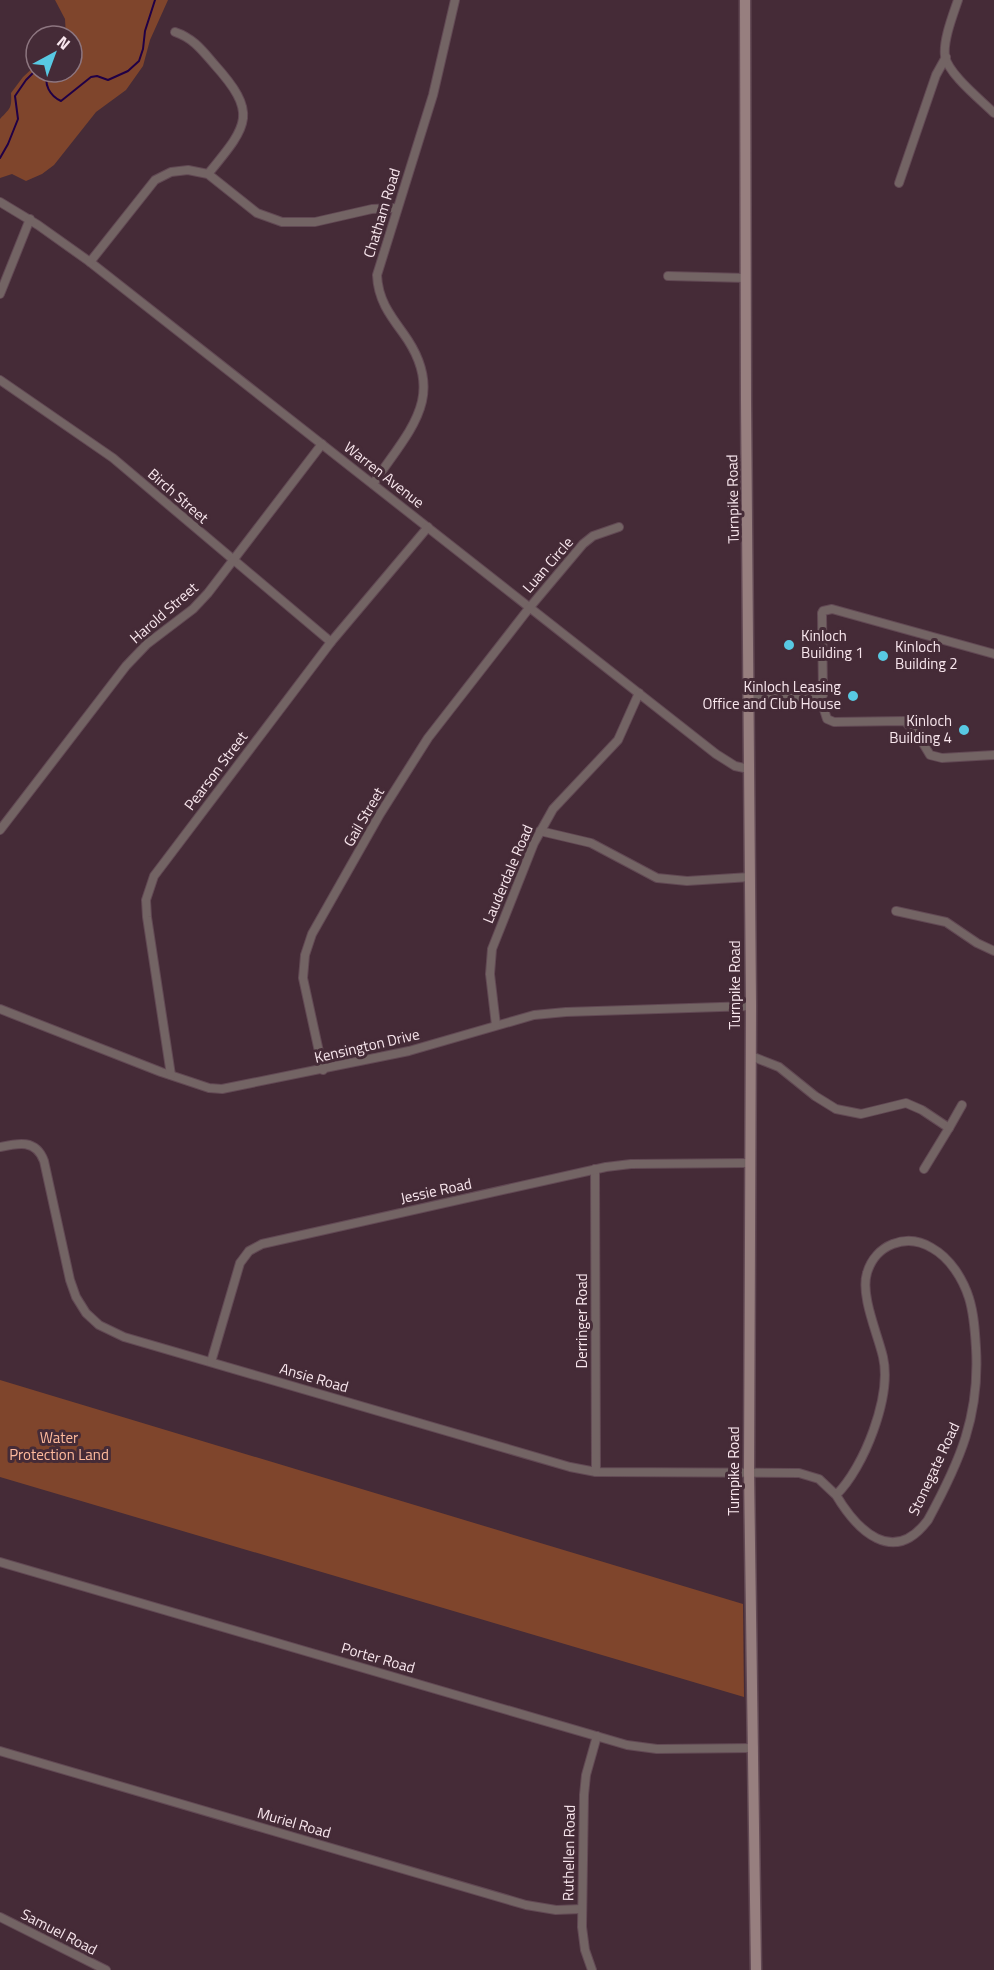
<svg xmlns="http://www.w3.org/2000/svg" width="994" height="1970" viewBox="0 0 994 1970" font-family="'Titillium Web',sans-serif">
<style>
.green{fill:#7f452c}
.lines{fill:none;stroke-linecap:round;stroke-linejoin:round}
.stream{stroke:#200046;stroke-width:2}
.minor-casing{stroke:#624954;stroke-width:10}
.secondary-casing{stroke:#624954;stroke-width:13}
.minor{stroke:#736464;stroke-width:8}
.secondary{stroke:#977f7f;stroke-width:10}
.poi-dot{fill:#58c9e3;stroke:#452b37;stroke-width:2}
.labels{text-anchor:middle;stroke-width:6;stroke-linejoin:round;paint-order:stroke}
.street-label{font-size:15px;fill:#f8e6ed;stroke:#452b37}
.poi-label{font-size:15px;fill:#f8e6ed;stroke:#452b37;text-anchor:start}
.park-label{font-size:15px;fill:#feba9d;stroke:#452b37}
</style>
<rect width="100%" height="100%" fill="#452b37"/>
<g class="green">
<path d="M55,0h113l-18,40 -7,26 -17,24 -30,22 -42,53 -12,9 -16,7 -14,-7 -12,4v-59c10,-11 12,-10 11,-26l12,-16 13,-12v7h36v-36h-6l-1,-17z"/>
<polygon points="0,1380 743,1604 744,1697 0,1477"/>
</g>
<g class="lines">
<g class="stream">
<path d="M48,72c-5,12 2,24 13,29l30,-24 6,-1 11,4 20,-9 11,-10 4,-12 2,-18 10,-31"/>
<polyline points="0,158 8,144 18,119 15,96 26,80 36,70"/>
</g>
<defs>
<g id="minor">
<path d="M958,0c-5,15 -15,40 -13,56 3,18 36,44 49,57"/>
<path d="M175,32c18,6 27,18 39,32 45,50 34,61 -6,110"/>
<polyline points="899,183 936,75 946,57"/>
<polyline points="0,202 38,225 90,262 716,754 735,766 749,769"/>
<polyline points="90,262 155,180 171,172 188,170 208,174 257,213 282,222 315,222 372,209 397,208"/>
<polyline points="668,276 746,278"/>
<polyline points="0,294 30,219"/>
<polyline points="0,380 113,458 331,642"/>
<path d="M373,484c36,-54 76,-88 30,-151 -14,-19 -25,-34 -26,-58l56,-180 22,-95"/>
<polyline points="994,654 832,609 823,611 822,613 823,695 820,697 827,719 834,722 905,721 921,740 930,755 942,758 994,755"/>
<polyline points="749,699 820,697"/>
<polyline points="0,830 126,666 147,644 193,609 208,593 322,444"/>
<polyline points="540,831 591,843 657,878 687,881 750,877"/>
<polyline points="896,911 946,922 977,943 994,951"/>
<polyline points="0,1009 161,1072 209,1088 222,1089 409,1051 534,1015 566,1012 751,1006"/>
<polyline points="496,1025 490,974 492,949 534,843 553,809 618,740 639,693"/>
<polyline points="751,1056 779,1067 815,1096 836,1109 861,1114 906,1103 922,1110 949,1128 924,1169"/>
<polyline points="323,1070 303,978 305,955 312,934 380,814 428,738 530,607 583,544 593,536 619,527"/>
<polyline points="171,1075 147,917 146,900 154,876 331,642 428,527"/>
<polyline points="949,1128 962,1105"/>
<path d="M0,1147c18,-4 36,-8 44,14l26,119 6,17 10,16 13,12 25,12 446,130 26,5 203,1 20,6 17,16c28,-27 56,-99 47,-138 -5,-22 -23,-62 -16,-84 8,-28 39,-41 65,-25 18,10 31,31 37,50 5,16 6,33 7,50 4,68 -16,113 -48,172 -35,47 -71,10 -92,-25"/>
<polyline points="595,1169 596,1472"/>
<polyline points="211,1362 240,1263 249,1251 262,1244 606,1167 631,1164 749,1163"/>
<polyline points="0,1562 627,1745 657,1749 754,1748"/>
<polyline points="0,1751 526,1905 556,1910 582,1909"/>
<polyline points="0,1917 106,1970"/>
<polyline points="592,1970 585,1950 582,1927 584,1795 586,1775 597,1736"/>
</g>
<polyline id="secondary" points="745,0 746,401 751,1006 749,1472 756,1970"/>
</defs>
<use href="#minor" class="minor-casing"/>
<use href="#secondary" class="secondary-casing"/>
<use href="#minor" class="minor"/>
<use href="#secondary" class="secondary"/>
</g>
<g class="poi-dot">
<circle cx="789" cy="645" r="6"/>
<circle cx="883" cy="656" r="6"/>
<circle cx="853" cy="696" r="6"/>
<circle cx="964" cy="730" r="6"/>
</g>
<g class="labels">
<g class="street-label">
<text transform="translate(382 213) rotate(-73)" y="5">Chatham Road</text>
<text transform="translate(384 475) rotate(38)" y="5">Warren Avenue</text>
<text transform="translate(178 496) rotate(41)" y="5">Birch Street</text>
<text transform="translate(733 499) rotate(-91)" y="5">Turnpike Road</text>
<text transform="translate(548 565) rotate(-49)" y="5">Luan Circle</text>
<text transform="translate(164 613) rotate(-41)" y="5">Harold Street</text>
<text transform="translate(216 771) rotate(-53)" y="5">Pearson Street</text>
<text transform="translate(364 817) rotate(-60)" y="5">Gail Street</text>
<text transform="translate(508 874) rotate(-67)" y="5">Lauderdale Road</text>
<text transform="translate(735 985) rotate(-90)" y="5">Turnpike Road</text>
<text transform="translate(367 1046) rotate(-13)" y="5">Kensington Drive</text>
<text transform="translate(436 1191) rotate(-12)" y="5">Jessie Road</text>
<text transform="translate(582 1321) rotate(-90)" y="5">Derringer Road</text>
<text transform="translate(314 1378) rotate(16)" y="5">Ansie Road</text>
<text transform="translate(934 1469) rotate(-65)" y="5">Stonegate Road</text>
<text transform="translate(734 1471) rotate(-90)" y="5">Turnpike Road</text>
<text transform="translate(378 1658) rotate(16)" y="5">Porter Road</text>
<text transform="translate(294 1823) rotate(16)" y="5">Muriel Road</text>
<text transform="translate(569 1853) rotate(-89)" y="5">Ruthellen Road</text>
<text transform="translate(59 1932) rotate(27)" y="5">Samuel Road</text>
</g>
<g class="poi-label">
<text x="801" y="641">Kinloch<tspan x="801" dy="17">Building 1</tspan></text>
<text x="895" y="652">Kinloch<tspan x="895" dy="17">Building 2</tspan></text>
<text x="841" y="692" text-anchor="end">Kinloch Leasing<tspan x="841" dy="17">Office and Club House</tspan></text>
<text x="952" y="726" text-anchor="end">Kinloch<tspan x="952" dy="17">Building 4</tspan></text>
</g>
<g class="park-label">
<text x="59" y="1443">Water<tspan x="59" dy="17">Protection Land</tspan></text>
</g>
</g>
<g transform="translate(54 54) rotate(41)"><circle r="28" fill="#452b37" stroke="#8d7680" stroke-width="1.5"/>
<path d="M0-4.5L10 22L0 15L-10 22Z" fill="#58c9e3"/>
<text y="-9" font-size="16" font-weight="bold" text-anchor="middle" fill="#f8e6ed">N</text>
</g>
</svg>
